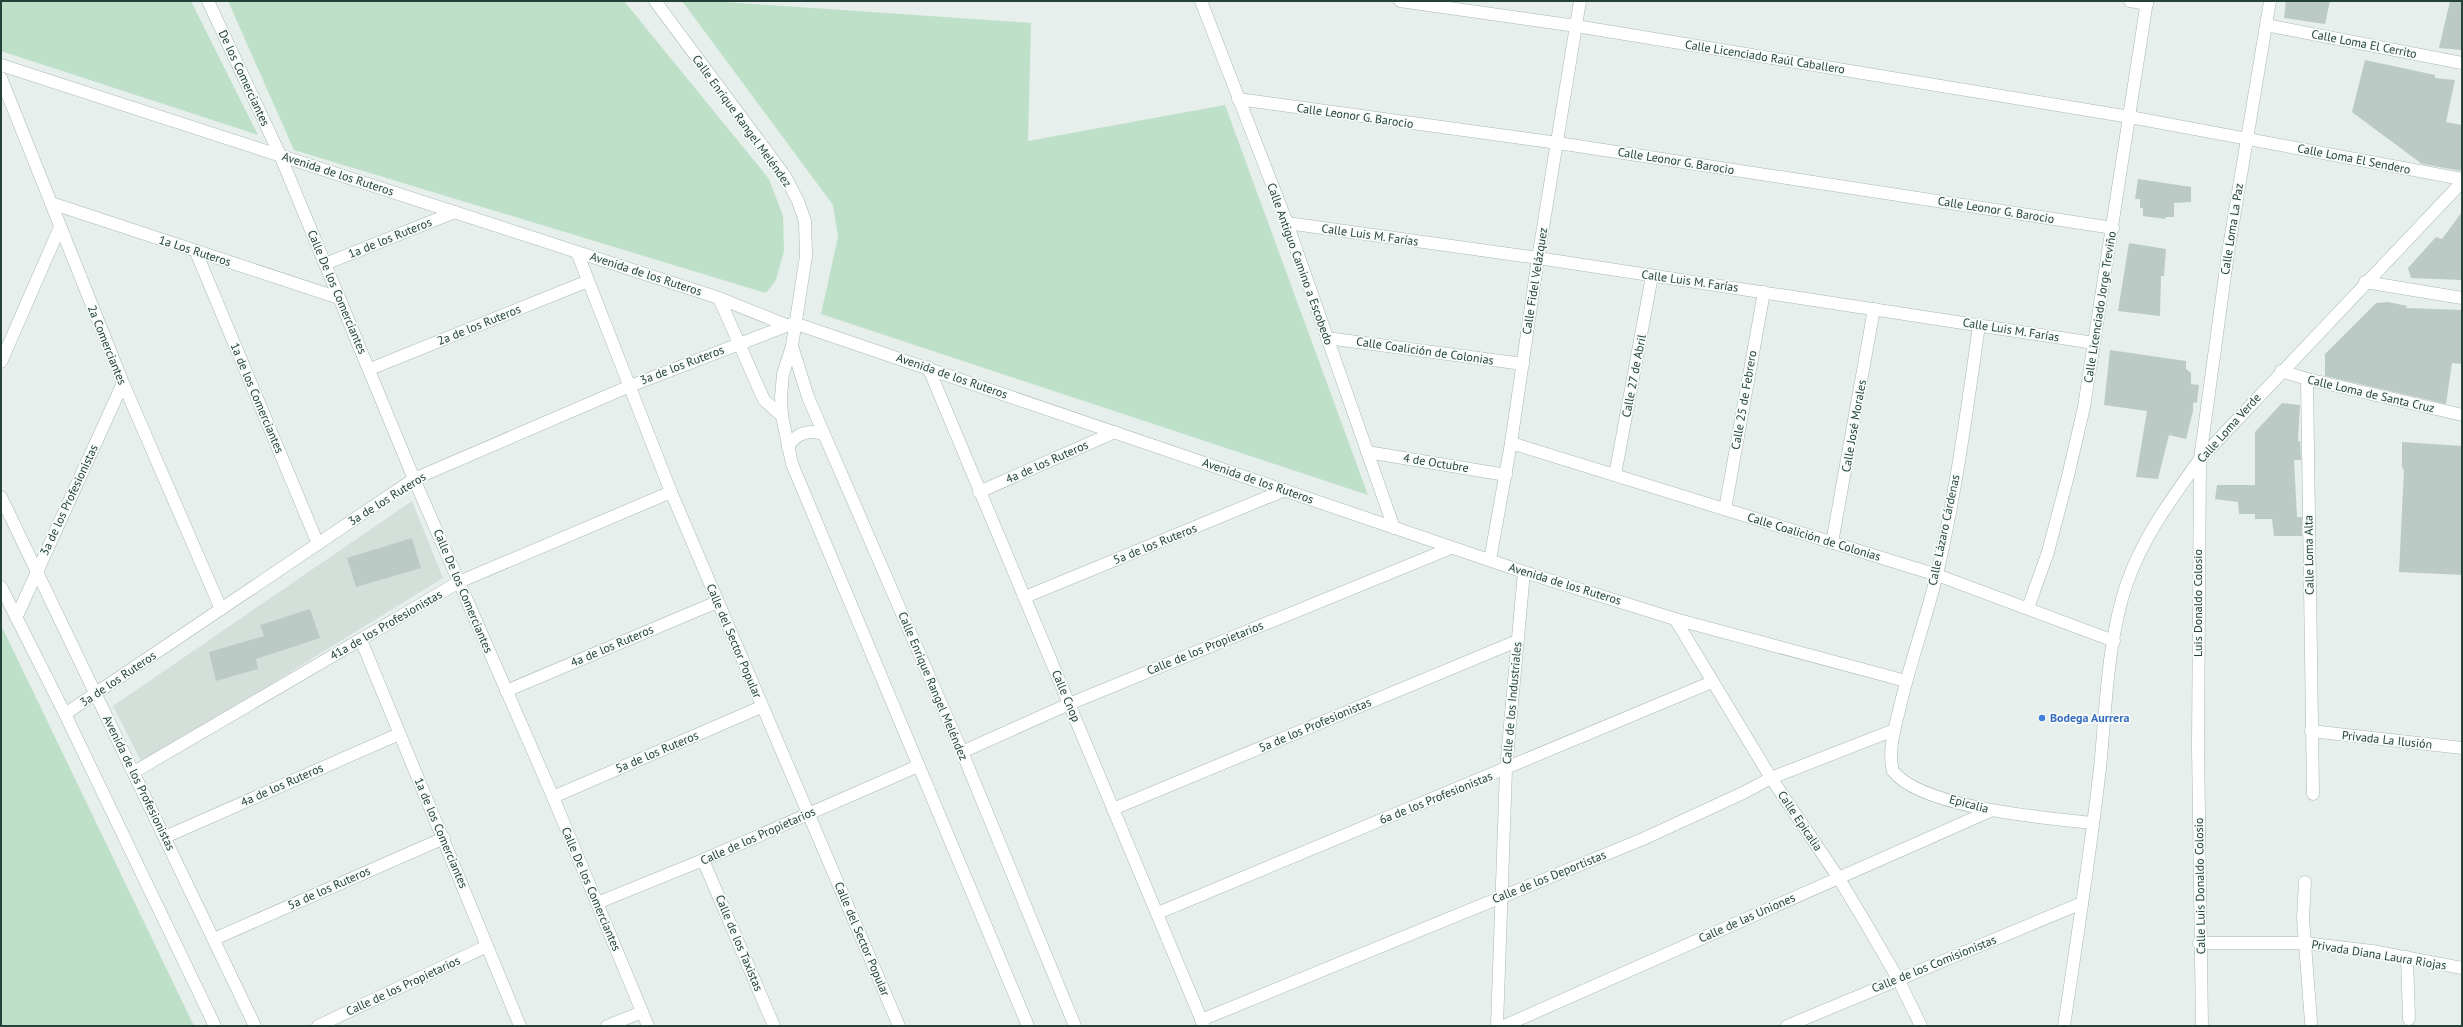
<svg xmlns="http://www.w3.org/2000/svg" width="2463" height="1027" viewBox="0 0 2463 1027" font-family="'PT Sans',sans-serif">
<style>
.built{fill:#d4dfda}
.green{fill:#bfe0c8}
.building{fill:#bbcac4}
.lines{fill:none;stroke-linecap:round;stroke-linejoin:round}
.minor-casing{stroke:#a8b8b2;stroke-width:13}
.minor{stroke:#fff;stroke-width:12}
.shop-dot{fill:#3f7fe0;stroke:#f7fbf9;stroke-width:1.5}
.labels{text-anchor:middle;stroke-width:3.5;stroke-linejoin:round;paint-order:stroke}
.street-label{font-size:12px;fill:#24423a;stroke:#f7fbf9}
.shop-label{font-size:12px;font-weight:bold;fill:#366cbe;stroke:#f7fbf9;text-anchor:start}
</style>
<rect width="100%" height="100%" fill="#e6efeb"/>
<polygon class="built" points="412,501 443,578 142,763 113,706"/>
<g class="green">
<polygon points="1,1 191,1 258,135 1,51"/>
<polygon points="228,1 624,1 769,179 783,216 784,251 776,280 766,293 294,150"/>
<polygon points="682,1 710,1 1031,23 1028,141 1225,105 1368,495 821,314 838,237 833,205"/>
<polygon points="1,625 194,1026 1,1026"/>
</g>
<g class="building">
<polygon points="2286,1 2330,1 2325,24 2284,18"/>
<polygon points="2450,1 2462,1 2462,50 2439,48"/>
<polygon points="2365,60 2435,75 2435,78 2455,80 2446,122 2462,125 2462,171 2422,164 2352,112"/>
<polygon points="2138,179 2191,187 2191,202 2174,203 2174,217 2166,217 2165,219 2143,216 2143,208 2140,208 2140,199 2135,199"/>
<polygon points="2462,212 2462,280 2411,278 2408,268 2436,237 2442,239"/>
<polygon points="2129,243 2166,249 2164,276 2161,276 2160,316 2118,311"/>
<polygon points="2388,302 2407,306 2406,308 2462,310 2462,364 2452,363 2446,404 2325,376 2325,354 2376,303"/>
<polygon points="2110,350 2186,361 2186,369 2191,373 2191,384 2199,385 2197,402 2193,403 2193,411 2186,439 2169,435 2158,479 2136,477 2147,411 2104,405"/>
<polygon points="2282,403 2300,405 2298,441 2300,441 2301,460 2294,460 2297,517 2302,517 2302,536 2274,536 2272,519 2255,519 2255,514 2239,514 2238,502 2215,499 2217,485 2255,485 2255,432"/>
<polygon points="2402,442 2462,446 2462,575 2399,572 2404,470 2402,467"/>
<polygon points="412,538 421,568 356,587 347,558"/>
<polygon points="310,609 320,638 256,659 258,669 216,681 209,652 264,636 260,625"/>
</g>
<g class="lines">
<defs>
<g id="minor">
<polyline points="208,1 280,155 414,479 553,797 648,1026"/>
<polyline points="655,1 785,176 798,201 805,221 806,256 792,346 783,374 781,397 782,416 792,464 1028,1026"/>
<polyline points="1201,1 1287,223 1394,528"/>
<polyline points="1400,1 1576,26 2130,117 2462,179"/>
<polyline points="2130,1 2147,4"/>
<polyline points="2266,25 2462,63"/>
<polyline points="1,65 719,298 786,325"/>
<polyline points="1,78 123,383 221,609"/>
<polyline points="1238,99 1558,143 2113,228"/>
<polyline points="51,203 339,298"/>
<polyline points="1287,223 1538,258 2094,343"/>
<polyline points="196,252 318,544"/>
<polyline points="577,252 671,492 899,1026"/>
<polyline points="325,264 455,212"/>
<polyline points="2365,282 2462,298"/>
<polyline points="719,298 764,400 782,416"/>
<path d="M1979,326c-12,83 -23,167 -42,248 -11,46 -28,91 -38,137 -5,19 -11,41 -6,60 28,37 154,47 200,52"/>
<polyline points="1327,338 1523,364"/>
<polyline points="792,346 808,397 962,752 1075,1026"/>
<polyline points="1,362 60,227"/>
<polyline points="928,367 1204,1026"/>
<polyline points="370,369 588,281"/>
<polyline points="2281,371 2307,379 2462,415"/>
<polyline points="2307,379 2313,794"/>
<polyline points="1511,443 1937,575 2114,641"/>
<path d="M788,447c8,-14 20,-18 35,-13"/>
<polyline points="1367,452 1506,475"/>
<polyline points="1615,475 1652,276"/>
<polyline points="979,492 1115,432"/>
<polyline points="1,497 255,1026"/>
<polyline points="1725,509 1764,292"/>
<polyline points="1832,543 1874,309"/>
<polyline points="1490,560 1511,443 1538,258 1580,1"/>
<polyline points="1,587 65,714 215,1026"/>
<polyline points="1025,597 1285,490"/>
<polyline points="2028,608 2048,552 2068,476 2084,407 2147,1"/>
<polyline points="16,618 123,383"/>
<polyline points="1675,619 1771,778 1838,877 1868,927 1898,979 1921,1026"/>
<polyline points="361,640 520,1026"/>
<polyline points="506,691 717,602"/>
<polyline points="65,714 414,479 630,386 794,323 1524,572 1675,619 1906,681"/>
<polyline points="2311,731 2462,748"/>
<polyline points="962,752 1069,704 1451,548"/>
<polyline points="134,772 459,582 671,492"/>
<polyline points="553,797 761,707"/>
<polyline points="1113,809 1517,641"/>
<polyline points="165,837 399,734"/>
<polyline points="703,860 774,1026"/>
<polyline points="2305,882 2303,918 2311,1022"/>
<polyline points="597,903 703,860 918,766"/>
<polyline points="1158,913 1712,682"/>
<polyline points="214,939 444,838"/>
<polyline points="2199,943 2304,943 2372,951 2462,968"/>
<polyline points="2407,957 2409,1019"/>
<polyline points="1201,1020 1643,839 1743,793 1771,778 1894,730"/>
<polyline points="318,1026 487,946"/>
<polyline points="607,1026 642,1012"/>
<polyline points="1497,1026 1506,769 1524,572"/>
<polyline points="1504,1026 1990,811"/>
<polyline points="1787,1026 2082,903"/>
<path d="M2064,1026c13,-86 26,-171 36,-258 6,-60 7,-127 27,-185 16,-46 45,-85 73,-124l262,-277"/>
<polyline points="2202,1026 2198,747 2200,459 2228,253 2270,1"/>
</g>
</defs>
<use href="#minor" class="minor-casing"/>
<use href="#minor" class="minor"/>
</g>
<circle class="shop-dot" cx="2042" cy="718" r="4"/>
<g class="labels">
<g class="street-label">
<text transform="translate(2364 44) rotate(11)" y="4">Calle Loma El Cerrito</text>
<text transform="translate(1765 57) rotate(9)" y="4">Calle Licenciado Raúl Caballero</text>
<text transform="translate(244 78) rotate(65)" y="4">De los Comerciantes</text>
<text transform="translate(1355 116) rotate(8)" y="4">Calle Leonor G. Barocio</text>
<text transform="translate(742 121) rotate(54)" y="4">Calle Enrique Rangel Meléndez</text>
<text transform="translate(2354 159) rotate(11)" y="4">Calle Loma El Sendero</text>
<text transform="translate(1676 161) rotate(9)" y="4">Calle Leonor G. Barocio</text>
<text transform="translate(338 174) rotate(18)" y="4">Avenida de los Ruteros</text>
<text transform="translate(1996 210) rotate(9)" y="4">Calle Leonor G. Barocio</text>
<text transform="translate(2232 229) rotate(-81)" y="4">Calle Loma La Paz</text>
<text transform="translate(1370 235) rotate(8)" y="4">Calle Luis M. Farías</text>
<text transform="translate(390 238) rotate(-22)" y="4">1a de los Ruteros</text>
<text transform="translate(195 251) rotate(18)" y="4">1a Los Ruteros</text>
<text transform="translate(1300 264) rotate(70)" y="4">Calle Antiguo Camino a Escobedo</text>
<text transform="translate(646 274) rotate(18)" y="4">Avenida de los Ruteros</text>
<text transform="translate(1535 281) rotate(-81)" y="4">Calle Fidel Velázquez</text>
<text transform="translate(1690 281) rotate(8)" y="4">Calle Luis M. Farías</text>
<text transform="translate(337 292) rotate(67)" y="4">Calle De los Comerciantes</text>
<text transform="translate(2100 307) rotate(-81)" y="4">Calle Licenciado Jorge Treviño</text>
<text transform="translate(479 325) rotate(-22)" y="4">2a de los Ruteros</text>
<text transform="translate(2011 330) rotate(9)" y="4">Calle Luis M. Farías</text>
<text transform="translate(107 345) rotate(68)" y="4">2a Comerciantes</text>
<text transform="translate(1425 351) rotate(8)" y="4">Calle Coalición de Colonias</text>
<text transform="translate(682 365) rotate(-21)" y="4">3a de los Ruteros</text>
<text transform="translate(952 376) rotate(19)" y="4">Avenida de los Ruteros</text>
<text transform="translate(1634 376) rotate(-79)" y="4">Calle 27 de Abril</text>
<text transform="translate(2371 394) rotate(13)" y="4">Calle Loma de Santa Cruz</text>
<text transform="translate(257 398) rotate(67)" y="4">1a de los Comerciantes</text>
<text transform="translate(1744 400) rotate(-80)" y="4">Calle 25 de Febrero</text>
<text transform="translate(1854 426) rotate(-80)" y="4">Calle José Morales</text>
<text transform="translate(2229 428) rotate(-48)" y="4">Calle Loma Verde</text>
<text transform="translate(1047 462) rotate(-24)" y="4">4a de los Ruteros</text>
<text transform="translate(1436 463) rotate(9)" y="4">4 de Octubre</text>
<text transform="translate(1258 481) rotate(19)" y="4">Avenida de los Ruteros</text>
<text transform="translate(387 499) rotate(-32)" y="4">3a de los Ruteros</text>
<text transform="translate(69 500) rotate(-65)" y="4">3a de los Profesionistas</text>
<text transform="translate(1944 530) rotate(-78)" y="4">Calle Lázaro Cárdenas</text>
<text transform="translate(1814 537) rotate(17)" y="4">Calle Coalición de Colonias</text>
<text transform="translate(1155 544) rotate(-22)" y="4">5a de los Ruteros</text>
<text transform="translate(2309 555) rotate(-91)" y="4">Calle Loma Alta</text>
<text transform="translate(1565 584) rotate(17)" y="4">Avenida de los Ruteros</text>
<text transform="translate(463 591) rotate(67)" y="4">Calle De los Comerciantes</text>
<text transform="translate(2198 603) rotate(-90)" y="4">Luis Donaldo Colosio</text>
<text transform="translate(386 625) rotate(-30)" y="4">41a de los Profesionistas</text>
<text transform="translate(734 641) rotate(67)" y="4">Calle del Sector Popular</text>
<text transform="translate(612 646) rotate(-23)" y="4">4a de los Ruteros</text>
<text transform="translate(1205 648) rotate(-22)" y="4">Calle de los Propietarios</text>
<text transform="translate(118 679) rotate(-34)" y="4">3a de los Ruteros</text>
<text transform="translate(933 686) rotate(67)" y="4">Calle Enrique Rangel Meléndez</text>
<text transform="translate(1066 696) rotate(67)" y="4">Calle Cnop</text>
<text transform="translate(1512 703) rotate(-85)" y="4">Calle de los Industriales</text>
<text transform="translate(1315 725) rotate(-23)" y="4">5a de los Profesionistas</text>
<text transform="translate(2387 740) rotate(6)" y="4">Privada La Ilusión</text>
<text transform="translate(657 752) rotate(-23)" y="4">5a de los Ruteros</text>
<text transform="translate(139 783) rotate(64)" y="4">Avenida de los Profesionistas</text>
<text transform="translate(282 785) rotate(-24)" y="4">4a de los Ruteros</text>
<text transform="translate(1436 798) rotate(-22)" y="4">6a de los Profesionistas</text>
<text transform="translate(1969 804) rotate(15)" y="4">Epicalia</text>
<text transform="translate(1800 821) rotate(56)" y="4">Calle Epicalia</text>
<text transform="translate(441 833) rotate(67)" y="4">1a de los Comerciantes</text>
<text transform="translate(758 836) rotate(-24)" y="4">Calle de los Propietarios</text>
<text transform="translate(1549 877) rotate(-22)" y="4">Calle de los Deportistas</text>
<text transform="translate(2200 886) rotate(-91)" y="4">Calle Luis Donaldo Colosio</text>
<text transform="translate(329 888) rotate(-24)" y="4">5a de los Ruteros</text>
<text transform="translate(591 889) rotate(67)" y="4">Calle De los Comerciantes</text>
<text transform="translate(1747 918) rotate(-24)" y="4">Calle de las Uniones</text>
<text transform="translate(862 939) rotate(67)" y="4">Calle del Sector Popular</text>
<text transform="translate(739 943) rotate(67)" y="4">Calle de los Taxistas</text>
<text transform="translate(2379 955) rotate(9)" y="4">Privada Diana Laura Riojas</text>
<text transform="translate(1934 964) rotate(-22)" y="4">Calle de los Comisionistas</text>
<text transform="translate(403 986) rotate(-25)" y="4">Calle de los Propietarios</text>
</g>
<g class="shop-label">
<text x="2050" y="722">Bodega Aurrera</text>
</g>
</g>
<rect width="2463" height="1027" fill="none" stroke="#24423a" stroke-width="4"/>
</svg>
